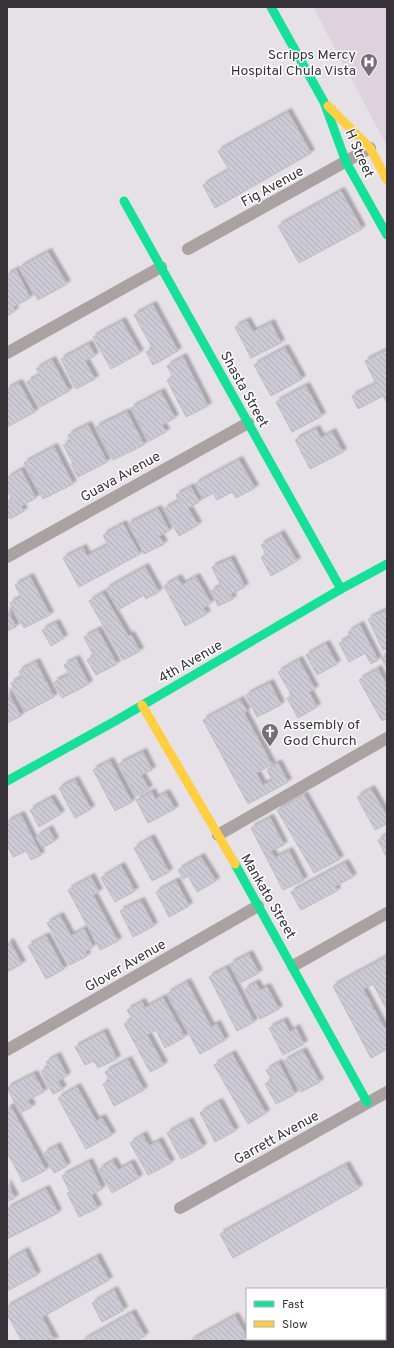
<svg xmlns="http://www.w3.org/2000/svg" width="394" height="1348" viewBox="0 0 394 1348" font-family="Overpass,sans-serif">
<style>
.built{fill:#ded2df}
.building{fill:url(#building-back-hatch);stroke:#bfbdc3;filter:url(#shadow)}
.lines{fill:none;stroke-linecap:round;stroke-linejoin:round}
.street{stroke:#a9a2a0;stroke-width:12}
.fast{stroke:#16e098;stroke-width:9}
.slow{stroke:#ffcf43;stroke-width:9}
.labels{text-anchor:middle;stroke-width:3;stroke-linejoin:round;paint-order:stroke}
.poi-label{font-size:14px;fill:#363237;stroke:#fff;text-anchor:end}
.street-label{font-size:14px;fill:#363237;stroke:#fff}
</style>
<defs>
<pattern id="building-back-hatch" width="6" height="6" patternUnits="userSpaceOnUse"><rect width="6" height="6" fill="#cccad4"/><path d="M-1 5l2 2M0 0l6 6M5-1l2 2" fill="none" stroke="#b0aeb7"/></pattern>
<filter id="shadow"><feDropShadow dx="3.5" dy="-3.5" stdDeviation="1" flood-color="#0004"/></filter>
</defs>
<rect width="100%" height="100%" fill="#e6e0e7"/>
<polygon class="built" points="313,7 387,7 387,146"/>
<g class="building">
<polygon points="288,112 311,153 215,208 203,185 229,170 218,151"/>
<polygon points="341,191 362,229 299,263 278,226"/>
<polygon points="48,252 67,284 38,300 19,268"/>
<polygon points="16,270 30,298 13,307 15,311 7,316 7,275"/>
<polygon points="153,305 178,351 153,365 146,352 153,349 134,315"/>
<polygon points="122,321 140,353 111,369 93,337"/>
<polygon points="247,321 253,332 271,323 281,343 251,358 235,327"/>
<polygon points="89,344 95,356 85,361 95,379 76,389 61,359"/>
<polygon points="285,348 302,379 271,396 254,365"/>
<polygon points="387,350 387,403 383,396 358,409 352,396 376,384 365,361"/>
<polygon points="183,357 208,406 186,417 167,380 173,377 167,366"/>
<polygon points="52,360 69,391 40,407 27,382 40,375 36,369"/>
<polygon points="19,383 35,412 7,427 7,389"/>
<polygon points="306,386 322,416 292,432 276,402"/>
<polygon points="161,392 175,418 162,425 166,432 149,441 131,408"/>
<polygon points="127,412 144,445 113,460 96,427"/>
<polygon points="88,425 107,462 78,477 71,464 73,463 63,445 71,441 68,435"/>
<polygon points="316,429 321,438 332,432 343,452 310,469 295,440"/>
<polygon points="54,447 73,484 43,499 24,463"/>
<polygon points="239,460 255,488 236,498 232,492 217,500 213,493 203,499 195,484"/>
<polygon points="21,470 36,498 21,506 24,511 10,519 7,514 7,502 12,499 7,490 7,478"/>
<polygon points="191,487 199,502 188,508 198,525 179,536 164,509 179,501 176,495"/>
<polygon points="158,509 169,531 159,536 164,544 144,554 128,524"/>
<polygon points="123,524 140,554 79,587 63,558 83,548 87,556 108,545 103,535"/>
<polygon points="281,534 297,561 271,576 261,557 266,554 261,545"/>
<polygon points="231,559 245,587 231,594 233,599 218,606 211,591 221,586 212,567"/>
<polygon points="145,567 159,592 146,599 144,595 118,610 106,589"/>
<polygon points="30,577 50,615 24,628 10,603 21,597 15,585"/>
<polygon points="196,577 211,603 203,608 207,614 185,626 164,586 178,578 182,585"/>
<polygon points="103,593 128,636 131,635 140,651 123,660 89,601"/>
<polygon points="7,610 16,627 7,631"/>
<polygon points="387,610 387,648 383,650 368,619"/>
<polygon points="56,623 64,638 51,646 42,630"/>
<polygon points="360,625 378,660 371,664 365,653 349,662 339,643 351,637 348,632"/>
<polygon points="98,630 117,664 96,675 87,660 94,656 84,637"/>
<polygon points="326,644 337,664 317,675 306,655"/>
<polygon points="387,655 387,668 381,658"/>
<polygon points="76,659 89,684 62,698 54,682 69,675 64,665"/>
<polygon points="299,660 315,689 309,692 317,707 298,718 287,698 292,696 278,672"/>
<polygon points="36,662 54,697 25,712 11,683 22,677 19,671"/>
<polygon points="378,669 387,686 387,718 382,721 359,680"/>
<polygon points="270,683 281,705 257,717 246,695"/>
<polygon points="7,691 21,716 7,723"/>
<polygon points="240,700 247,711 244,713 272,765 256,773 263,785 272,780 267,770 278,763 288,782 248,804 203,720"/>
<polygon points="143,752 152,770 141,775 149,789 136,796 119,764"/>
<polygon points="110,761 132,802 115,811 93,770"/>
<polygon points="75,780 91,809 75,818 59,788"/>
<polygon points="371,789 387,816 387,824 375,830 357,797"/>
<polygon points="152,792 155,799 166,793 175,809 148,823 136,800"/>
<polygon points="304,795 340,859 314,873 277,810"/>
<polygon points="51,798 61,814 39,827 30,810"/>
<polygon points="21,815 41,855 31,860 26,851 13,857 7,845 7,822"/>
<polygon points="270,818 284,845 271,851 275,858 289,851 304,880 283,890 251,828"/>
<polygon points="49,829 55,841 42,848 36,837"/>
<polygon points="387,835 387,858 378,840"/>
<polygon points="151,838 169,872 152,881 134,848"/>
<polygon points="201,857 216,881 197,892 188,876 183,879 178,870"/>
<polygon points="345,863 353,877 335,886 337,891 301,910 291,892"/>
<polygon points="121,866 135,891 115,902 101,878"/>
<polygon points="91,877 99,892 93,895 118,941 100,950 68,890"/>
<polygon points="176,881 189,906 169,917 156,892"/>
<polygon points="141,901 154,926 133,937 120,911"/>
<polygon points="60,916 71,936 84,929 93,947 85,952 87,956 70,965 47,923"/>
<polygon points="46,936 64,969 46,979 28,946"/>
<polygon points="10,942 22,964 7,972 7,944"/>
<polygon points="249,954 259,973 240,983 230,964"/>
<polygon points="386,957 387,1010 373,984 363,989 384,1028 387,1027 387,1049 371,1058 333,986"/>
<polygon points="226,968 254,1022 237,1031 209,977"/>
<polygon points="187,982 211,1027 217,1024 225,1040 200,1054 167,994"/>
<polygon points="256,983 260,990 267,987 279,1009 260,1019 245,989"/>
<polygon points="163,998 185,1037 165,1048 156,1030 134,1042 124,1024 132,1019 127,1010 142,1002 145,1008"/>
<polygon points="284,1021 290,1032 296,1028 304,1044 283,1055 269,1028"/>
<polygon points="104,1032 117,1059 98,1068 94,1061 85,1065 75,1047"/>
<polygon points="147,1035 164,1065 150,1072 134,1042"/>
<polygon points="303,1051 320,1082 301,1092 284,1061"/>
<polygon points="232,1054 266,1113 248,1124 214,1065"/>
<polygon points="57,1056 67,1076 58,1081 63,1089 53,1094 41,1071 49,1067 46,1062"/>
<polygon points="128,1060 144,1090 114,1106 103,1084 110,1081 105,1072"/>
<polygon points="279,1063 295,1094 276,1104 265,1084 272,1080 266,1070"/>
<polygon points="34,1074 44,1092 28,1100 32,1107 20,1113 7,1088"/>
<polygon points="77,1087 96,1121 102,1118 112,1135 86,1149 58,1098"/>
<polygon points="219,1102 235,1131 215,1142 200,1113"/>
<polygon points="11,1107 46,1170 23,1182 7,1152 7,1109"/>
<polygon points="189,1121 203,1147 181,1159 167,1133"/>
<polygon points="143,1135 149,1146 159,1141 171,1163 148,1175 130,1143"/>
<polygon points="57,1146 67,1166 54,1173 44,1153"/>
<polygon points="113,1161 118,1170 131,1163 139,1178 112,1193 99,1169"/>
<polygon points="89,1162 102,1189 91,1195 98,1208 79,1217 67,1193 70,1192 62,1176"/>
<polygon points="346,1165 359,1188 233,1258 220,1234"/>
<polygon points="7,1183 15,1198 7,1202"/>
<polygon points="46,1189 58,1213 7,1239 7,1209"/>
<polygon points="25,1251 37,1275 7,1291 7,1261"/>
<polygon points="97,1257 109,1280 42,1317 55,1341 22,1341 7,1314 7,1307"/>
<polygon points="114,1290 124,1310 102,1322 92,1303"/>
<polygon points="132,1313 145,1336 136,1341 82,1341"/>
<polygon points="235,1316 247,1337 240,1341 190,1341"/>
</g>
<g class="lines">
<g class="street">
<polyline points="188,249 370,148"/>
<polyline points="7,353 161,267"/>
<polyline points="7,557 248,423"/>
<polyline points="218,835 387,738"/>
<polyline points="293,966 387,913"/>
<polyline points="7,1050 258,906"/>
<polyline points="180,1208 387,1092"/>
</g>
<g class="fast">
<polyline points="271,7 324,102 346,162 387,235"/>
<polyline points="124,201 341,589"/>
<polyline points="7,781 117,720 341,589 387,564"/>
<polyline points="235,864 367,1102"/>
</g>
<g class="slow">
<polyline points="328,106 370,148 387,180"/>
<polyline points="142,705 235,864"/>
</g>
</g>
<defs>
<symbol id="hospital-pin" viewBox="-11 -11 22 30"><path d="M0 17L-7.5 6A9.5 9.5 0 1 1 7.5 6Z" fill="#746f75" stroke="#fff"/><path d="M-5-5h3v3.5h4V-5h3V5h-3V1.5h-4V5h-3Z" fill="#fff"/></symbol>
<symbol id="church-pin" viewBox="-11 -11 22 30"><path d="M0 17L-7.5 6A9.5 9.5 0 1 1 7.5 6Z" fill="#746f75" stroke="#fff"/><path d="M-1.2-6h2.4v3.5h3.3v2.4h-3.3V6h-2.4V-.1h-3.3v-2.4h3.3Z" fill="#fff"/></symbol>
</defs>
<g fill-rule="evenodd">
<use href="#hospital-pin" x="359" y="52" width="20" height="27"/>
<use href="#church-pin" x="260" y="722" width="20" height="27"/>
</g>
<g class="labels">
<g class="poi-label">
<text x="356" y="59">Scripps Mercy<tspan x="356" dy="16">Hospital Chula Vista</tspan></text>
<text x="283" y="729" text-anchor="start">Assembly of<tspan x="283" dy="16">God Church</tspan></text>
</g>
<g class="street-label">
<text transform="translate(360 153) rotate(66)" y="5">H Street</text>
<text transform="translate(272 186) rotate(-29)" y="5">Fig Avenue</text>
<text transform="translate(245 389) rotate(61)" y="5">Shasta Street</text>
<text transform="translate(120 476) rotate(-29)" y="5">Guava Avenue</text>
<text transform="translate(190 661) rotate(-30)" y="5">4th Avenue</text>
<text transform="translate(269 896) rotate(60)" y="5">Mankato Street</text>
<text transform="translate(125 965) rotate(-30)" y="5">Glover Avenue</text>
<text transform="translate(276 1137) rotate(-29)" y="5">Garrett Avenue</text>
</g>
</g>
<rect width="394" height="1348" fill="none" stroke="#363237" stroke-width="16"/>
<rect x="246" y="1288" width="140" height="52" fill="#ffffff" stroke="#afadaf"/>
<rect x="254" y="1301" width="20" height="6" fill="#16e098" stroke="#afadaf"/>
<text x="282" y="1308" font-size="12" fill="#363237">Fast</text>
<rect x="254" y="1321" width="20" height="6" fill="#ffcf43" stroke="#afadaf"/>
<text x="282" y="1328" font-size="12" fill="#363237">Slow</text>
</svg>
